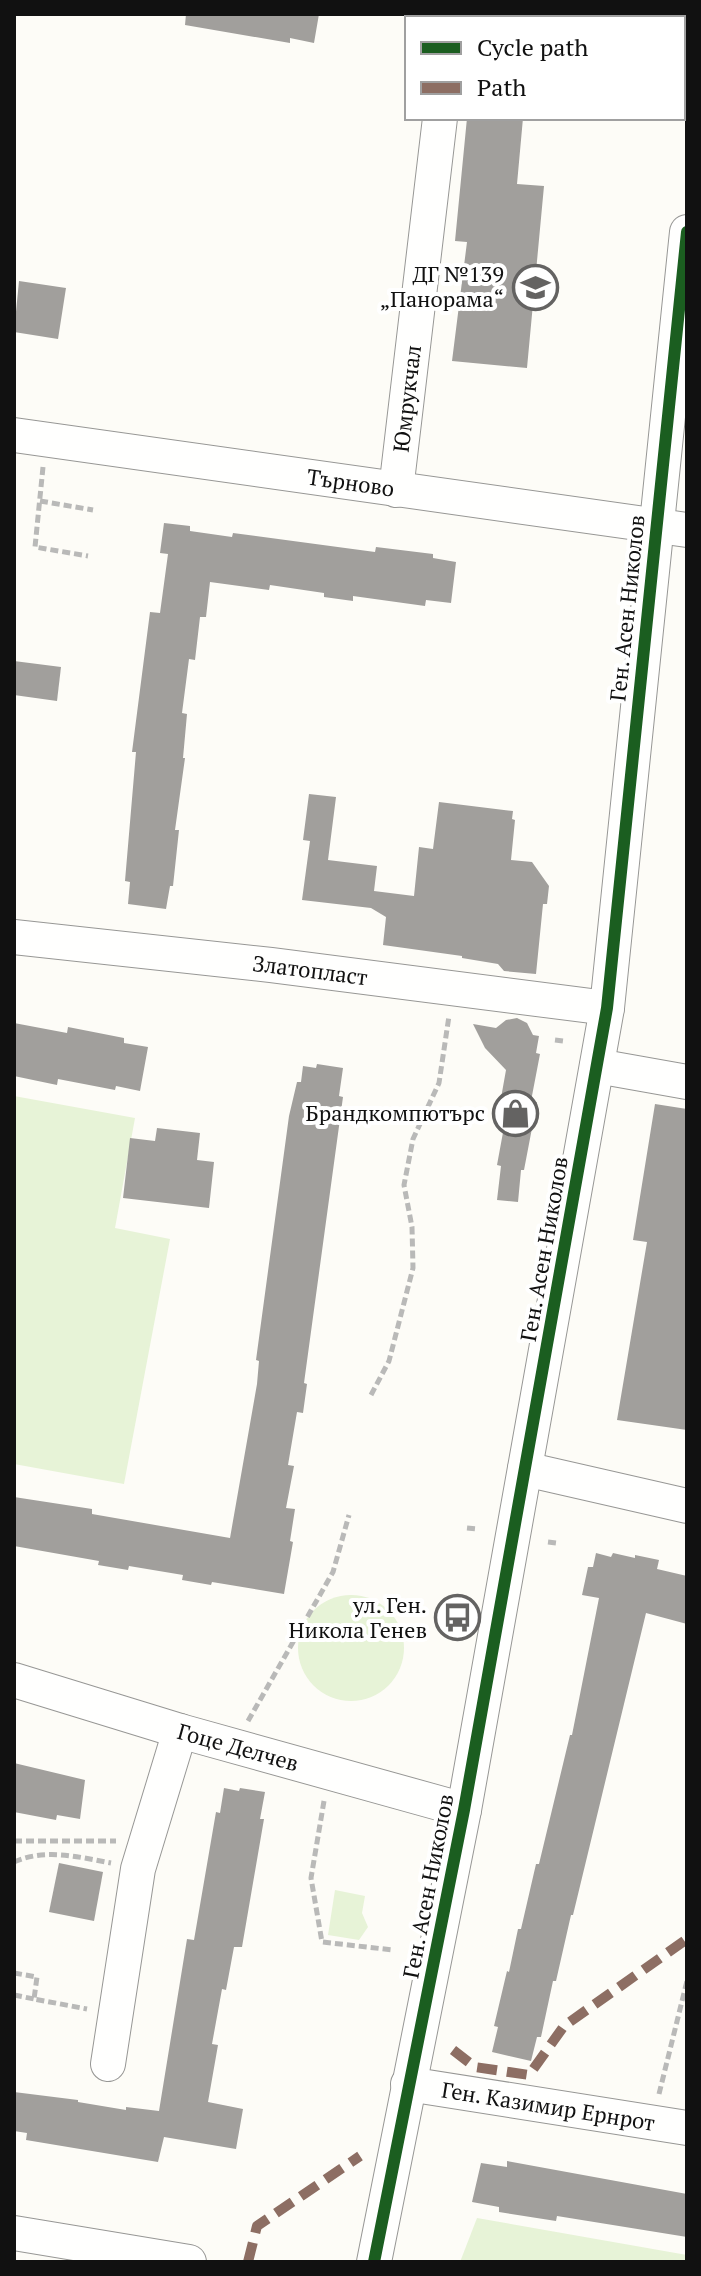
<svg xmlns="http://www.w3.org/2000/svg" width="701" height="2276" viewBox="0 0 701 2276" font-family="'PT Serif',serif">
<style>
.green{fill:#e7f3d7}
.building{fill:#a19f9c}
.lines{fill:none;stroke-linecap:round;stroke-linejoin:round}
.minor-casing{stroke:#979795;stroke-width:36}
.path{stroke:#b9b9b8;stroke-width:5;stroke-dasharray:8 4;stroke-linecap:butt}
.minor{stroke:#fffffe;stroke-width:34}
.quiet{stroke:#8d6e63;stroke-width:10;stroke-dasharray:20 10;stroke-linecap:butt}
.cycleway-casing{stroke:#fff;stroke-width:17}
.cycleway{stroke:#1b5e20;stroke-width:12}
.labels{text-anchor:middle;stroke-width:8;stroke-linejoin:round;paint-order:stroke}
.poi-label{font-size:22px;fill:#111;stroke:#fff;text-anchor:end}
.street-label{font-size:22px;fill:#111;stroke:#fff}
</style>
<rect width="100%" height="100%" fill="#fdfcf7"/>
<g class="green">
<polygon points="14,1096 135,1118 115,1228 170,1239 124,1484 14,1464"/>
<circle cx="351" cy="1648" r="53"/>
<polygon points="335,1890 365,1896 362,1913 368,1927 359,1940 328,1935"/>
<polygon points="477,2218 687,2255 687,2262 460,2262"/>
</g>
<g class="building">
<polygon points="186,14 319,14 314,43 290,38 290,43 185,25"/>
<polygon points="467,118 523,118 517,184 544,186 527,368 452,361 467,242 455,241"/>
<polygon points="19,281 66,288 58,339 14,332"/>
<polygon points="164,523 190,526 190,531 232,537 233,533 375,552 376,547 433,554 433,558 456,562 451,603 426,600 425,606 353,596 353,601 324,597 324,593 270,585 269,590 210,582 206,617 200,617 195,660 189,659 182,713 187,714 183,758 185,758 175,830 179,830 173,886 170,886 166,909 128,904 130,882 125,881 136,752 132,752 150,612 160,613 168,554 160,553"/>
<polygon points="14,661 61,667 57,701 14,695"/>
<polygon points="309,794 336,797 328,860 377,866 374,891 414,896 419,847 433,849 439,802 513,811 512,819 515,820 511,860 532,862 549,886 547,904 543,904 536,974 504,971 498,964 462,958 462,956 383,945 386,917 371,908 302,900 310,841 303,840"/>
<polygon points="517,1018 527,1023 533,1035 539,1036 536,1053 540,1054 531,1101 537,1102 524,1170 521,1170 518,1202 497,1200 501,1166 497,1165 504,1127 496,1126 506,1070 485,1048 473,1024 496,1028 506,1020"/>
<polygon points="14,1023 67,1033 68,1027 124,1038 124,1043 148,1047 140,1091 116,1086 115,1090 58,1079 57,1085 14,1076"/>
<polygon points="317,1064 343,1068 339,1096 343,1097 304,1383 307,1384 303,1413 297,1412 288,1465 294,1466 286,1508 295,1509 290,1541 293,1542 284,1594 212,1582 211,1585 182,1580 183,1575 129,1566 128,1570 98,1565 99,1561 14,1546 14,1497 92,1509 92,1514 230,1538 257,1384 259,1361 256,1360 289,1116 297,1082 301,1082 303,1066 316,1068"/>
<polygon points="655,1104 687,1109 687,1430 617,1420 647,1242 633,1240"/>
<polygon points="157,1128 200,1133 197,1160 214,1162 209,1208 123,1198 130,1138 155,1141"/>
<polygon points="596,1553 611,1557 613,1553 635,1558 635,1555 659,1560 657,1569 687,1576 687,1624 646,1613 573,1915 571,1915 556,1981 553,1981 541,2037 537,2037 531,2061 492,2052 498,2027 494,2026 507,1971 509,1972 518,1929 521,1929 536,1864 539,1864 570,1735 572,1735 599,1598 582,1595 588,1567 593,1567"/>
<polygon points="14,1763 85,1780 80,1819 57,1815 56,1820 14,1812"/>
<polygon points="224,1788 239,1791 240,1788 265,1792 260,1819 264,1819 242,1947 234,1947 226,1990 222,1989 212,2044 218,2045 208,2102 243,2109 236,2149 164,2137 158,2162 26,2140 27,2133 14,2131 14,2092 78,2100 78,2102 126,2110 126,2107 159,2111 187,1939 194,1940 216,1812 220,1813"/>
<polygon points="59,1863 103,1872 94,1921 49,1912"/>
<polygon points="507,2161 687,2194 687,2237 557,2216 556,2221 499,2212 499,2207 472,2202 481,2163 507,2167"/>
</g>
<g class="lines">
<defs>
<g id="minor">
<polyline points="452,18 453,14"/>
<path id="s1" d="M14,435l673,95"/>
<path id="s2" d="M396,490l44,-372"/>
<path id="s3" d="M14,937l257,28 336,43"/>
<polyline points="597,1066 687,1082"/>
<polyline points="525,1469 687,1506"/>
<path id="s4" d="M14,1680l166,51 284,79"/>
<polyline points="108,2064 138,1869 180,1731"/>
<path id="s5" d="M408,2084l279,44"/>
<polyline points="14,2233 189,2262"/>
<polyline points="374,2262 464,1810 607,1008 687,232"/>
</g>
</defs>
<use href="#minor" class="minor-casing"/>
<g class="path">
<polyline points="43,467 35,547 88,556"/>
<polyline points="40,501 93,510"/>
<polyline points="555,1040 563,1041"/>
<polyline points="371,1395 389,1361 413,1268 412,1227 404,1185 413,1139 439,1083 449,1016"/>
<polyline points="467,1528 477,1529"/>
<polyline points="548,1542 556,1543"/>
<polyline points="248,1721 333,1572 349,1515"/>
<polyline points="324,1801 311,1878 322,1942 393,1950"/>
<polyline points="14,1841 116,1841"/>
<path d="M14,1862c32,-14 64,-5 97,1"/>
<polyline points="14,1973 37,1977 34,1999 87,2009"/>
<polyline points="14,1995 34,1999"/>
<polyline points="659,2094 687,1981"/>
</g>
<use href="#minor" class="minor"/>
<g class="quiet">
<polyline points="453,2050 475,2067 529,2075 564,2026 687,1939"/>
<polyline points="248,2262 257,2226 360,2156"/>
</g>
<defs>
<polyline id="cycleway" points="374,2262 464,1810 607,1008 687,232"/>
</defs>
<use href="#cycleway" class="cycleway-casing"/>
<use href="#cycleway" class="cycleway"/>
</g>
<defs>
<symbol id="school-ring" viewBox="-11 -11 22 22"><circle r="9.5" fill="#fff" stroke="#646362" stroke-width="1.5"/><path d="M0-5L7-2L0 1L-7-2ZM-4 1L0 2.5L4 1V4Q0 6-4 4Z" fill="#646362"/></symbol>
<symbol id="shop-ring" viewBox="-11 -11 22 22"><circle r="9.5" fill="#fff" stroke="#646362" stroke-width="1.5"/><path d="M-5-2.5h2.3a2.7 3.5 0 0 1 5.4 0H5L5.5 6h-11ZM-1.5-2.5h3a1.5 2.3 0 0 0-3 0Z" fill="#646362"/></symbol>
<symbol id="bus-ring" viewBox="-11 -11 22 22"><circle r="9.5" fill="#fff" stroke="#646362" stroke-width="1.5"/><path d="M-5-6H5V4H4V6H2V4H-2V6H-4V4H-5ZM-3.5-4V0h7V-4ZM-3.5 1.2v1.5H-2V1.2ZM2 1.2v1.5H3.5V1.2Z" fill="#646362"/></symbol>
</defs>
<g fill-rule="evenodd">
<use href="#school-ring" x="510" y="262" width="51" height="51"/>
<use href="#shop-ring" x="490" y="1088" width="51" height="51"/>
<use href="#bus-ring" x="432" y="1592" width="51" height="51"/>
</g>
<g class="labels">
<g class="poi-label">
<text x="504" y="282">ДГ №139<tspan x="504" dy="25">„Панорама“</tspan></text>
<text x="485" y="1121">Брандкомпютърс</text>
<text x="427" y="1613">ул. Ген.<tspan x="427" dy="25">Никола Генев</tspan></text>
</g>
<g class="street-label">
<text dy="8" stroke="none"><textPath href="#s2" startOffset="92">Юмрукчал</textPath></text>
<text dy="8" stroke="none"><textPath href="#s1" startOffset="340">Търново</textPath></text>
<text transform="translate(627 608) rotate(-84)" y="8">Ген. Асен Николов</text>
<text dy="8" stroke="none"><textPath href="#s3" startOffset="298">Златопласт</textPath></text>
<text transform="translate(544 1249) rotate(-80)" y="8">Ген. Асен Николов</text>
<text dy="8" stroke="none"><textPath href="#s4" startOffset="234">Гоце Делчев</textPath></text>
<text transform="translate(428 1886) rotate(-79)" y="8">Ген. Асен Николов</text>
<text dy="8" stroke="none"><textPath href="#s5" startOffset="142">Ген. Казимир Ернрот</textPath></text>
</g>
</g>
<rect width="701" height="2276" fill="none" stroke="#111111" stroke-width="32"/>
<rect x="405" y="16" width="280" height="104" fill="#ffffff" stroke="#a0a0a0" stroke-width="2"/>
<rect x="421" y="42" width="40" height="12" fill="#1b5e20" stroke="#a0a0a0" stroke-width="2"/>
<text x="477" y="56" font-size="24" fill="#111111">Cycle path</text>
<rect x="421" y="82" width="40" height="12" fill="#8d6e63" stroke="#a0a0a0" stroke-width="2"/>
<text x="477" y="96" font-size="24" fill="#111111">Path</text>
</svg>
